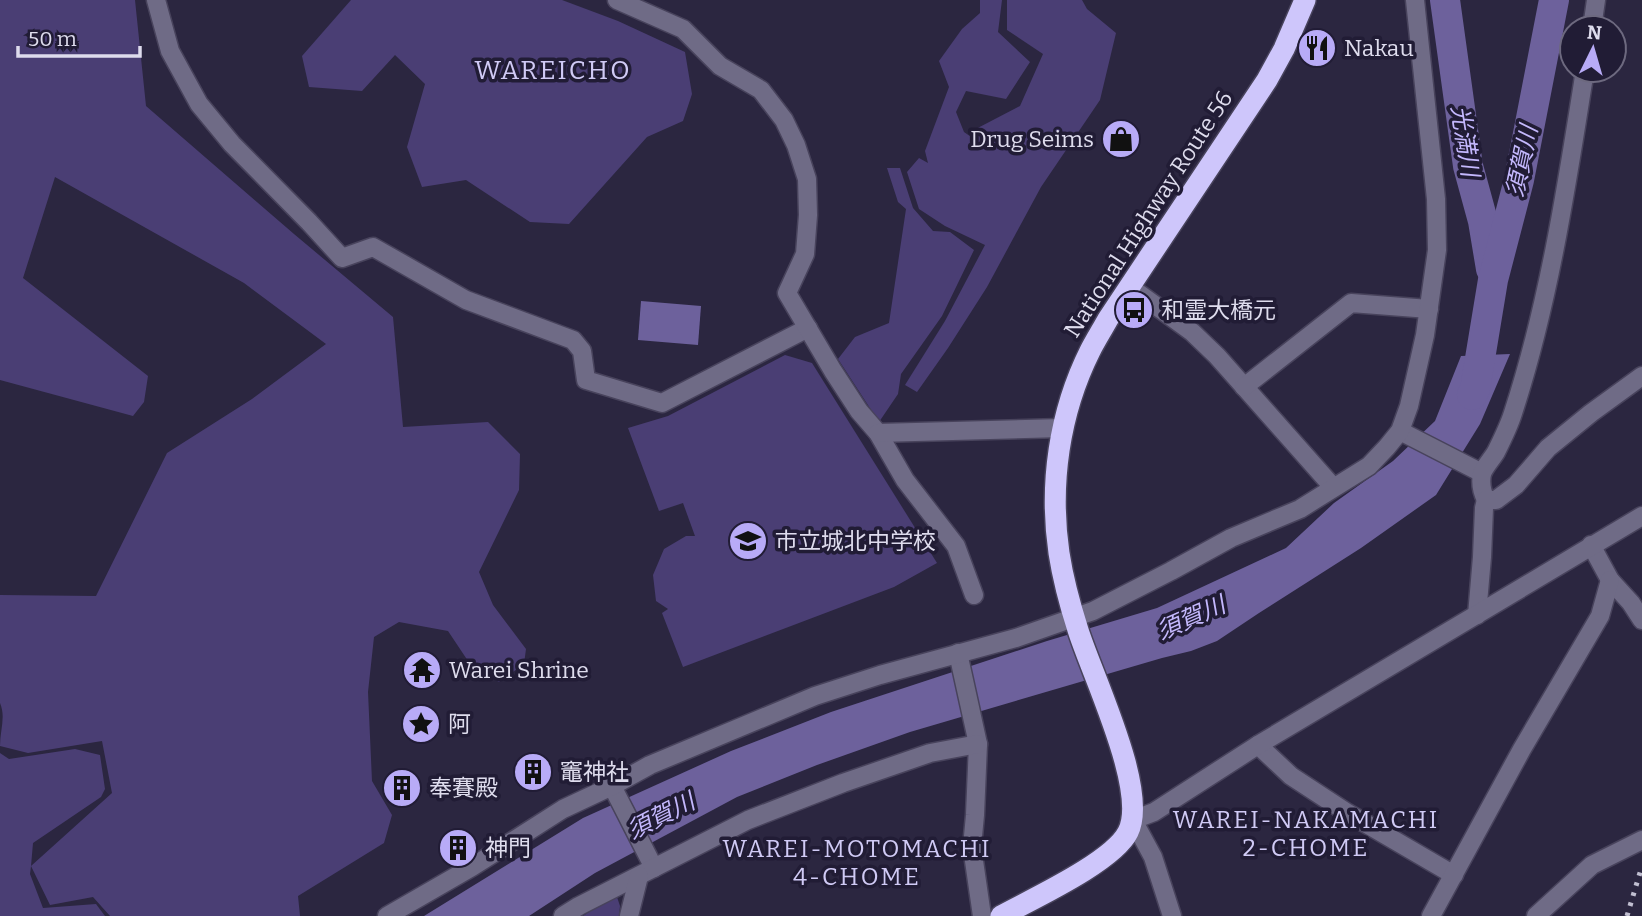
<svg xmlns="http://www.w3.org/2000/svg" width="1642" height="916" viewBox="0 0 1642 916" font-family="Bitter,'Noto Sans JP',serif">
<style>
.green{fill:#4a3e74}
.water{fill:#6d619c}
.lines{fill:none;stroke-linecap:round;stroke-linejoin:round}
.river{stroke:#6d619c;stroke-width:30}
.minor-casing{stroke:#48435c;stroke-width:21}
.highway-casing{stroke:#48435c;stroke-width:24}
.minor{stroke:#6f6b86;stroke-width:18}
.highway{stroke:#cec6fb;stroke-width:21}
.rail{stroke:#c1bfd1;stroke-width:5;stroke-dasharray:3.5 7;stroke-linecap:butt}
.labels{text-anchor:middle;stroke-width:7;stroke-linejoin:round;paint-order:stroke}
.poi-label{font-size:23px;fill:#dedced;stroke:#211c35;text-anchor:start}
.street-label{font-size:23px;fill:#dedced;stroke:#211c35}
.water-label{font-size:24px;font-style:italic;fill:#c4b8fd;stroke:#211c35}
.neighbourhood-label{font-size:24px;letter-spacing:2px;fill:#d0caf5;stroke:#211c35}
.quarter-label{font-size:26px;letter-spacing:2px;fill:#d0caf5;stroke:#211c35}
</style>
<rect width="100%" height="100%" fill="#2b2640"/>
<g class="green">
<path d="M0,0h135l11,106 148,128 99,83 10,110 85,-5 32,32 -1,36 -40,82 14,33 33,44 -2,15 -25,18 -27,-15 -24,-36 -49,-9 -25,15 -6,55 4,89 20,34 -8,28 -86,53 2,20h-190l-17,-19 -43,8 -19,-39 -1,8 13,34 53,-4 9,12h-105v-163l9,6 66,-10 25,6 5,34 -4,8 -68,46 -2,23 81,-73 -10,-52 -74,12 -28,-7c0,-16 6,-29 0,-43v-108l96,1 71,-143 85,-54 74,-55 -82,-61 -189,-106 -32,101 125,98 -4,26 -11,14 -133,-36z"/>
<polygon points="351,0 562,0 618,21 685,52 692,94 683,121 647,137 569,224 530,222 466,180 422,187 407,147 425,84 395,55 362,91 309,87 302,56"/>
<polygon points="980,0 1002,0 998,32 1030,62 1006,99 966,91 956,112 964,132 974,139 970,132 1020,106 1043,54 1007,30 1007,0 1082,0 1087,9 1116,33 1100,100 1041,187 987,287 948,348 917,392 905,385 945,321 985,245 945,226 919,209 907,172 919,158 928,163 925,151 949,87 939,61 962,29 980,13"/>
<polygon points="887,168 900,168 913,208 933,231 950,232 974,250 942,316 901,374 898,394 879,422 838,359 855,337 889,323 906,209 898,202"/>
<polygon points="785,355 812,363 937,563 894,587 683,667 662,613 668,609 656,601 653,575 664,549 686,536 695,536 683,503 659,511 628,428 668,416"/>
<polygon points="616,894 620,906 619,916 583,916"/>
</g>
<g class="water">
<polygon points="641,301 701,306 698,345 638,340"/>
<polygon points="1510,354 1480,424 1436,495 1361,548 1259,613 1217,641 1191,651 1162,658 910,732 817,765 737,797 595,873 529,916 424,916 583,818 731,751 831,712 1047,641 1157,608 1286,548 1334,503 1393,461 1435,421 1461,356"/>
</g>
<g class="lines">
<g class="river">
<polyline points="1445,0 1468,166 1483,221 1491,269"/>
<polyline points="1472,395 1475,389 1493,280 1519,180 1554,0"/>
</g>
<defs>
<g id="minor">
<polyline points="156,0 170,51 199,104 232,144 309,222 342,258 373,247 466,300 573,340 582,351 586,380 662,403 808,328"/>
<polyline points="617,0 683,29 720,66 761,90 784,120 796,145 807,179 808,215 805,254 787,293 833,371 859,411 878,433 905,480 956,546 974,595"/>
<polyline points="1592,28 1596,0"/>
<polyline points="1130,287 1192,332 1217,356 1333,487"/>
<polyline points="1244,387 1351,303 1429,309"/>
<polyline points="1400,431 1482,473"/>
<polyline points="878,433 1062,428"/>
<path d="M1486,500c-4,-8 -6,-16 -4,-26 2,-7 10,-15 14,-22 6,-12 13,-26 17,-39 36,-110 54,-229 72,-343"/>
<polyline points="1591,545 1610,580 1631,603 1642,620"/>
<polyline points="1477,615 1482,557 1484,508 1486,500 1496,500 1516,485 1548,448 1591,413 1642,376"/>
<polyline points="958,653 978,744 975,815 972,847 982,916"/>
<polyline points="1258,745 1291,776 1346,812 1454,875"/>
<polyline points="612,786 654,868"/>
<polyline points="387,916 472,867 563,809 612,786 650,765 815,696 880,675 1016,638 1093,611 1171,571 1231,538 1300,509 1369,466 1387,447 1400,431 1409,406 1425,335 1437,250 1436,199 1415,0"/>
<polyline points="563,916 579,906 748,820 843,783 930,753 978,744"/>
<polyline points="629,916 639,876"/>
<polyline points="1172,916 1153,857 1133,820 1154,812 1258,745 1642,516"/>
<polyline points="1431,916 1522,749 1600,616 1610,580"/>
<polyline points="1536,916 1592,865 1642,840"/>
</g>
<path id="highway" d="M1001,916c31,-17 112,-54 127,-84 21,-41 -36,-157 -50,-202 -8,-25 -15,-51 -19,-77 -10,-68 0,-140 31,-202 5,-10 12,-21 18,-32l159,-239 17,-31 21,-49"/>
</defs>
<use href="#minor" class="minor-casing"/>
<use href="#highway" class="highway-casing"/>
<use href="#minor" class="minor"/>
<use href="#highway" class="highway"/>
<polyline class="rail" points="1627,916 1642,866"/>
</g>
<defs>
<symbol id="restaurant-disc" viewBox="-11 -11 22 22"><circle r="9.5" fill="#b8abf7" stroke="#211c35"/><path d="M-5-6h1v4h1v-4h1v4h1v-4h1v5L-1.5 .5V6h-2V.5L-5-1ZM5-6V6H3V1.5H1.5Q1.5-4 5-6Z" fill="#111"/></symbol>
<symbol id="shop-disc" viewBox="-11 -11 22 22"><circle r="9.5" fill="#b8abf7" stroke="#211c35"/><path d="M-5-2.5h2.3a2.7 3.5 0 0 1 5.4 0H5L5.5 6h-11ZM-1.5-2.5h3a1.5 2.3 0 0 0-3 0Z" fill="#111"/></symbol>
<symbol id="bus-disc" viewBox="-11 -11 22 22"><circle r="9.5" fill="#b8abf7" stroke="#211c35"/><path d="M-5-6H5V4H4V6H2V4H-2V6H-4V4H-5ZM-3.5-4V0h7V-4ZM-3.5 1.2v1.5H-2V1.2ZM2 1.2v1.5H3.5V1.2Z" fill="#111"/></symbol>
<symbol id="school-disc" viewBox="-11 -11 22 22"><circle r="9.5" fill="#b8abf7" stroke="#211c35"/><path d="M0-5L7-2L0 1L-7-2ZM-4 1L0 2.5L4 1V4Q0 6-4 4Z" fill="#111"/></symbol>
<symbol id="temple-disc" viewBox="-11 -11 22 22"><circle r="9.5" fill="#b8abf7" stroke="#211c35"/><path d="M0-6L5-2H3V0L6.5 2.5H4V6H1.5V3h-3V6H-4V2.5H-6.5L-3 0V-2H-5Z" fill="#111"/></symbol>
<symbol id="sight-disc" viewBox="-11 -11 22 22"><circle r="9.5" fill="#b8abf7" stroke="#211c35"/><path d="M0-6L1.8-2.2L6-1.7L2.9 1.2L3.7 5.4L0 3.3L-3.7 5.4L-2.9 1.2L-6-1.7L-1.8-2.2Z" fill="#111"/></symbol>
<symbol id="building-disc" viewBox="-11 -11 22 22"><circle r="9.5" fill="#b8abf7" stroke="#211c35"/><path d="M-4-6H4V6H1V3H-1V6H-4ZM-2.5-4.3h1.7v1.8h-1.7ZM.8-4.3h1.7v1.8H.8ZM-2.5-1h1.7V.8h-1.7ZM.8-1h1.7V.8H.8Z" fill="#111"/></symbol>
</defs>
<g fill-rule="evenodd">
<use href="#restaurant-disc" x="1295" y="26" width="44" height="44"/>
<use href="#shop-disc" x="1099" y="117" width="44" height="44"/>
<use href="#bus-disc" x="1112" y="288" width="44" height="44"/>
<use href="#school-disc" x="726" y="519" width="44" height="44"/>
<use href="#temple-disc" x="400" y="648" width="44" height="44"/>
<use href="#sight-disc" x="399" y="702" width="44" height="44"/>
<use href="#building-disc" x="511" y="750" width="44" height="44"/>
<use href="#building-disc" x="380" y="766" width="44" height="44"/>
<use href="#building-disc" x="436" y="826" width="44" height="44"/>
</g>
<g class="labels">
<g class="poi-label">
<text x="1344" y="56">Nakau</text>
<text x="1094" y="147" text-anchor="end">Drug Seims</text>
<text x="1161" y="318">和霊大橋元</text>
<text x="775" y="549">市立城北中学校</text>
<text x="449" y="678">Warei Shrine</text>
<text x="448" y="732">阿</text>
<text x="560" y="780">竈神社</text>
<text x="429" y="796">奉賽殿</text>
<text x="485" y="856">神門</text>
</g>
<g class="street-label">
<text transform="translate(1148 214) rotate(-57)" y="8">National Highway Route 56</text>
</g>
<g class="water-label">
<text transform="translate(1465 141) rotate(81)" y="8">光満川</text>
<text transform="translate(1522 161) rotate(-78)" y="8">須賀川</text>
<text transform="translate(1191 618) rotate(-24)" y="8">須賀川</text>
<text transform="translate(661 816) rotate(-27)" y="8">須賀川</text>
</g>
<g class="neighbourhood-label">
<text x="1306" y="828">WAREI-NAKAMACHI<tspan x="1306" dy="28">2-CHOME</tspan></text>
<text x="857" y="857">WAREI-MOTOMACHI<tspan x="857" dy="28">4-CHOME</tspan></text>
</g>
<g class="quarter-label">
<text x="553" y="79">WAREICHO</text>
</g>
</g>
<g transform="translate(1593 49) rotate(5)"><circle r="33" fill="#211c35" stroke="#6d697f" stroke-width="2"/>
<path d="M0-5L12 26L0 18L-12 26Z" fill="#b8abf7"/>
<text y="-10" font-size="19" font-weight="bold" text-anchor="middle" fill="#dedced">N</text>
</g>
<path d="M18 46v10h122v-10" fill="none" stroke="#dedced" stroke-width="3.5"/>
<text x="28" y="46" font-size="21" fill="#dedced" stroke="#211c35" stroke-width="5" paint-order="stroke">50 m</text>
</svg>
